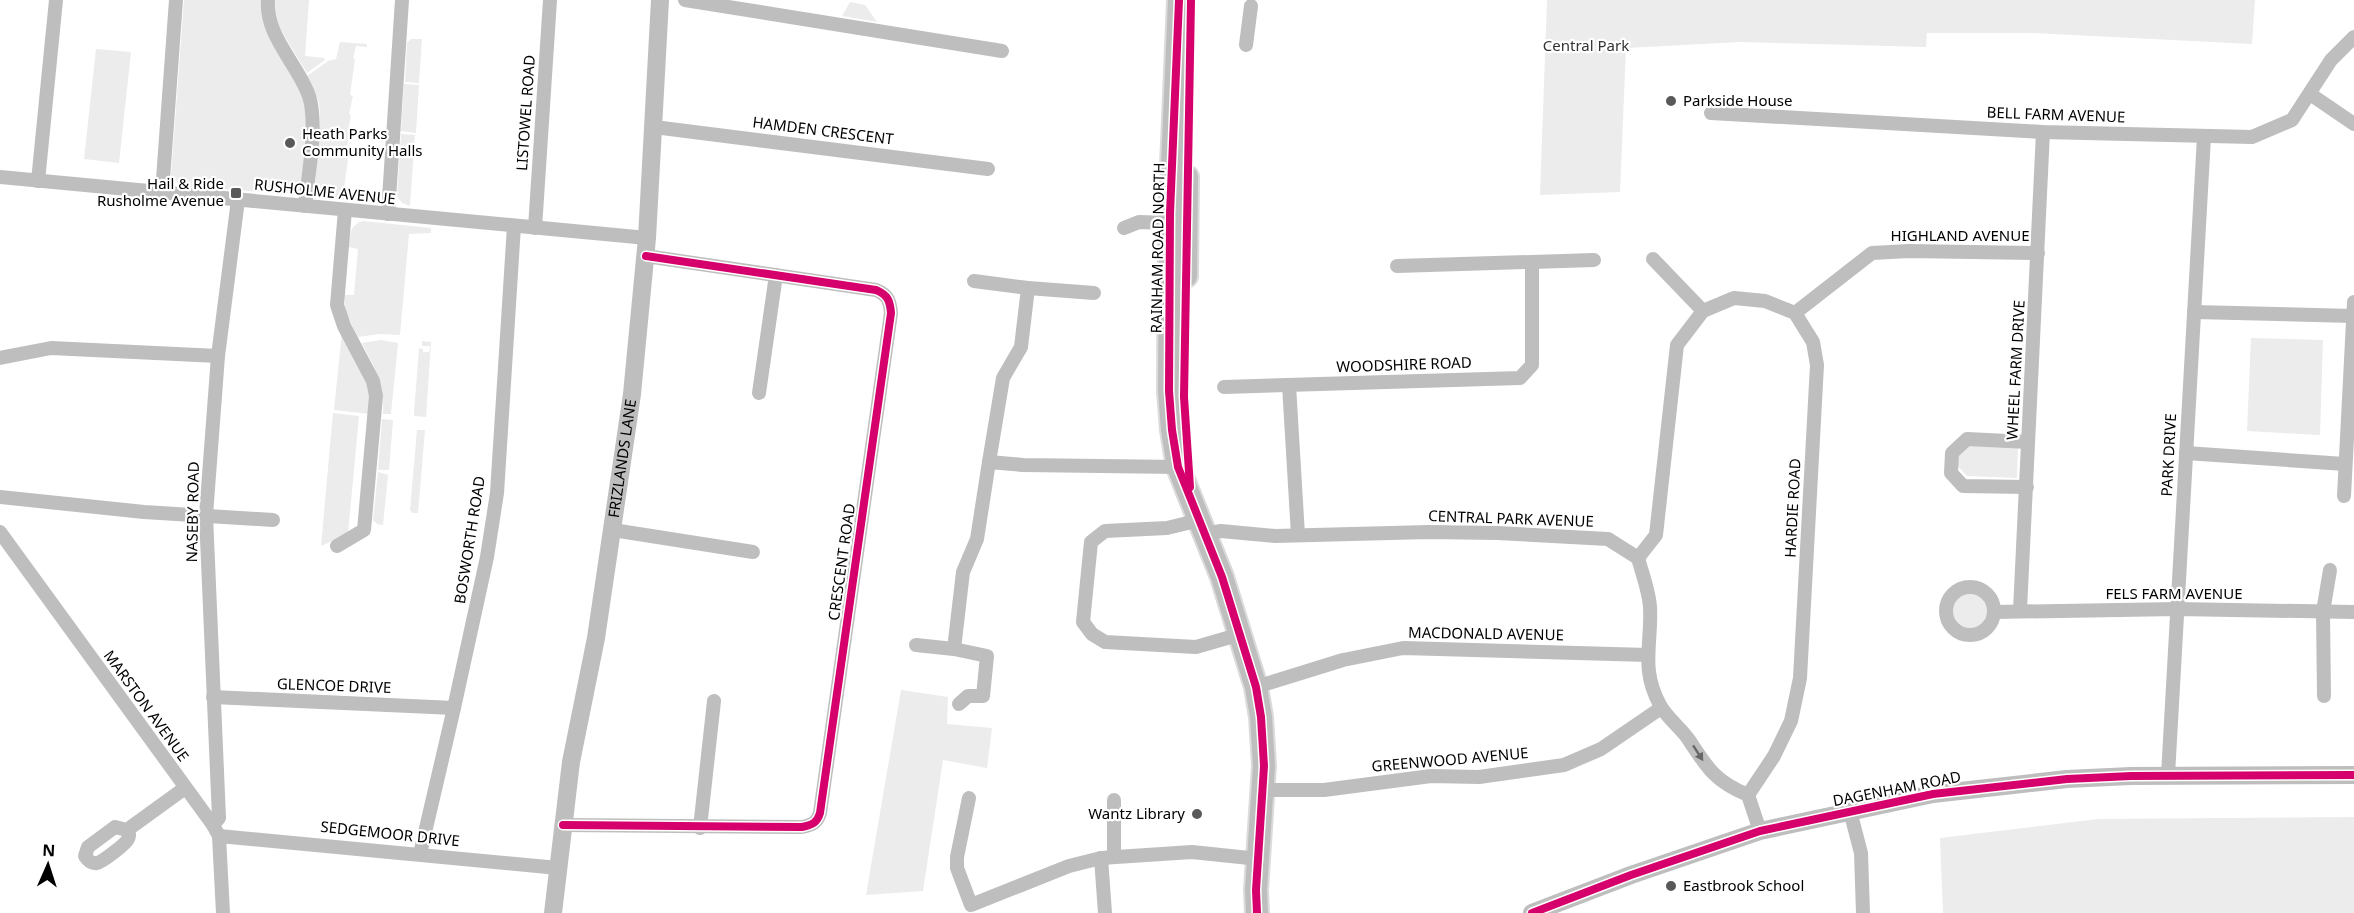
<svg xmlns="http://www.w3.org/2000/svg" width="2354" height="913" viewBox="0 0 2354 913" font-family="'Noto Sans',sans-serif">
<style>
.green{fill:#ececec}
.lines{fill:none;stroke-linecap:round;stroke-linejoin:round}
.primary-casing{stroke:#dbdbdb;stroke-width:26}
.minor{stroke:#bebebe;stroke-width:14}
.tertiary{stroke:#bebebe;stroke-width:18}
.primary{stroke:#bebebe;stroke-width:22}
.cycleway-casing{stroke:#fff;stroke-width:11}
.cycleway{stroke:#d6006c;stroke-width:8}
.oneway{fill:#686868}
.poi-dot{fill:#595959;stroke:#fff;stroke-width:2}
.labels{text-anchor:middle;stroke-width:4.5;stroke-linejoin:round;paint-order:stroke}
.park-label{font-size:15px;fill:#333;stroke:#fff}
.poi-label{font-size:15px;fill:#000;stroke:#fff;text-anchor:start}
.street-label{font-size:15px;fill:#000;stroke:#fff}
</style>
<rect width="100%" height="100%" fill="#fff"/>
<g class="green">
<polygon points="184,0 263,0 262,13 268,32 302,92 307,118 301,186 298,192 291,194 180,186 171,175"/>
<polygon points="273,0 309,0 305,56 324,58 325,60 307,73 277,24"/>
<polygon points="1547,0 2255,0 2252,44 2033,33 1927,33 1926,47 1741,42 1626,48 1620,192 1540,195"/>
<polygon points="850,2 865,5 877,22 842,16"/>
<polygon points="411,39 422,39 419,83 405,82 407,43"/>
<polygon points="340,42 367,44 367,47 356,46 353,58 355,59 350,95 353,96 349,114 351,115 348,132 350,133 346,151 349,152 344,188 346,192 363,193 373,201 369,202 326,198 322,197 315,189 320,115 319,102 307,76 328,61 336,59"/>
<polygon points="96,49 131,52 119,163 84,159"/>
<polygon points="404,84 419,85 416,133 401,131"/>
<polygon points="401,134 415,135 410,206 402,203 397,196"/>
<path d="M363,221l68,7v5l-22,1 -9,101 -20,-1 -22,3 -12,-24 -2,-18h10l4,-46 -9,-2c1,-11 0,-22 14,-26z"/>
<polygon points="342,332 369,386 370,414 334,410"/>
<polygon points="2251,338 2323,340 2320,435 2247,431"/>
<path d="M381,340l17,3 -7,71h-8c2,-30 -8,-45 -21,-71z"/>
<polygon points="422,341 431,342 426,417 414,416 414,413 419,348 423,349 423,352 429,352 430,346 422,346"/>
<polygon points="333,413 359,416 348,534 321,546"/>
<polygon points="382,419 393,420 389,470 378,470"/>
<polygon points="417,430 425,430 418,513 413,513 410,510"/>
<polygon points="1969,443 2018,446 2017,478 1967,476 1957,465 1957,452"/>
<polygon points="378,472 388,475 383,525 377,524 373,520"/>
<circle cx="1970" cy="612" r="21"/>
<polygon points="901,690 948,697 947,724 992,728 987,768 943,760 923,891 866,895"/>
<polygon points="2354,817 2354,913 1943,913 1940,838 2098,819"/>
</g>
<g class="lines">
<defs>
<g id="primary">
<polyline points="1179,0 1170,213 1169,391 1172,430 1178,467 1222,577 1256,687 1261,717 1264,766 1256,890 1257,913"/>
<polyline points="1186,276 1187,177"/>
</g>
</defs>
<use href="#primary" class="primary-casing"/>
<g class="minor">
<path d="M268,0c-3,36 30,64 41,96 9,28 -1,80 -4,110"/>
<polyline points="685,0 1002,51"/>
<polyline points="1246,45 1251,6"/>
<polyline points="2310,94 2354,124"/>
<polyline points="1711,113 2043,132 2252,137 2292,120 2331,60 2354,37"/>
<polyline points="654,127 988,169"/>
<polyline points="0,177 647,238"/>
<polyline points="38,181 56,0"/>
<polyline points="162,193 176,0"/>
<polyline points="388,214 402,0"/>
<polyline points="535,228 550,0"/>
<polyline points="1124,228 1139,222 1170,223"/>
<polyline points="1653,259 1703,311"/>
<polyline points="1397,266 1594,260"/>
<polyline points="974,281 1028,288 1021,347 1003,378 989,462"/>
<polyline points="1028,288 1094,293"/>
<polyline points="2194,312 2353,316"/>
<polyline points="1795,313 1872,253 1909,251 2038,253"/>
<polyline points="0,358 51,348 218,356"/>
<polyline points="1289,385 1298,535"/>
<polyline points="1224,387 1520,378 1532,365 1532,263"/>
<polyline points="759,393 776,275"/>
<polyline points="2186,453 2345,464"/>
<polyline points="2027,487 1963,486 1951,473 1952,453 1967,439 2028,442"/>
<polyline points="2344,496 2354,302"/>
<polyline points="0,497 144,512 273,520"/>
<polyline points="1200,520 1167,528 1105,531 1091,542 1083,622 1092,634 1105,642 1196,647 1241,634"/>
<polyline points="613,530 753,552"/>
<polyline points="0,532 213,825 219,836 223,913"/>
<path d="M1205,534l16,-3 54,5 154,-4 68,1 111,6 30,19c4,15 11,33 12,49 2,38 -10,61 10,98 7,13 21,23 29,35 18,28 27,42 59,55l12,36"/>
<polyline points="337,546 364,530 376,396 373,381 344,326 337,305 345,210"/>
<polyline points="1638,558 1656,535 1677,345 1703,311 1734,298 1765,301 1795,313 1813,342 1817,365 1800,678 1791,721 1774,756 1748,795"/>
<circle cx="1970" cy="611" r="24"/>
<polyline points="2020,610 2043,132"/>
<polyline points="1994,612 2177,609 2354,612"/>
<polyline points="916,645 954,649"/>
<polyline points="1256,687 1343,660 1403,648 1648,655"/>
<polyline points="2324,696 2323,612 2330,570"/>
<polyline points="213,697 454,708"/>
<polyline points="959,704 968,696 983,696 987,656 954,649 963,572 977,539 989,462 1023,465 1178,467"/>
<polyline points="2168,775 2204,137"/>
<polyline points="1263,790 1324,790 1431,776 1479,777 1564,765 1601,749 1661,708"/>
<polyline points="969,798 957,857 957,868 971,905 1069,866 1101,858 1192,852 1259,859"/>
<polyline points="1114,800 1114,856"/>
<polyline points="1850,811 1861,853 1863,913"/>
<polyline points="213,825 219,818 206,515 218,356 238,200"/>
<path d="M563,825l239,2c10,-2 15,-4 18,-14l71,-500c-1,-12 -3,-18 -15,-23l-230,-34"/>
<polyline points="700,828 714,701"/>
<path d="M127,830l-12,-3 -27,20 -3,9c3,4 6,8 12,7 5,-1 29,-19 31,-24 2,-5 1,-5 -1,-9l58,-42"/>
<polyline points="219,836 558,868"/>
<polyline points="420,854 454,708 487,557 497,493 514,226"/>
<polyline points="1101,858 1105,913"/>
</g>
<g class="tertiary">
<path id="s1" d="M553,913l18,-151 25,-124 36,-244 15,-156 13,-238"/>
<polyline points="1532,913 1631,875 1760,831 1933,794 2067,779 2131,776 2354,775"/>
</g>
<use href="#primary" class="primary"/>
<defs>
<g id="cycleway">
<polyline points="1179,0 1170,213 1169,391 1172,430 1178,467 1222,577 1256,687 1261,717 1264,766 1256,890 1257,913"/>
<polyline points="1190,487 1184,397 1191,0"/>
<path d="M563,825l239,2c10,-2 15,-4 18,-14l71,-500c-1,-12 -3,-18 -15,-23l-230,-34"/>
<polyline points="1532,913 1631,875 1760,831 1933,794 2067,779 2131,776 2354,775"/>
</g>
</defs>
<use href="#cycleway" class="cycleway-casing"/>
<use href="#cycleway" class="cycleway"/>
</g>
<defs><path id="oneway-solid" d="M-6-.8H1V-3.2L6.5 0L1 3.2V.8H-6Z" transform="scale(1.5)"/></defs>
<use class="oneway" href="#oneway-solid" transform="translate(1698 753) rotate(57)"/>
<g class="poi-dot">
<circle cx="1671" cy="101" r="6"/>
<circle cx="290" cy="143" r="6"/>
<rect x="230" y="187" width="12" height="12" rx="3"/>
<circle cx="1197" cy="814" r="6"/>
<circle cx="1671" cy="886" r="6"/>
</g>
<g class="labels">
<g class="park-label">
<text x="1586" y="51">Central Park</text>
</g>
<g class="poi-label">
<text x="1683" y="106">Parkside House</text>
<text x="302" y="139">Heath Parks<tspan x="302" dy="17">Community Halls</tspan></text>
<text x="224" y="189" text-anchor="end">Hail &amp; Ride<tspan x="224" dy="17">Rusholme Avenue</tspan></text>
<text x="1185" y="819" text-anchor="end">Wantz Library</text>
<text x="1683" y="891">Eastbrook School</text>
</g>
<g class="street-label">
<text transform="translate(526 113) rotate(-86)" y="5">LISTOWEL ROAD</text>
<text transform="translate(2056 115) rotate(2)" y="5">BELL FARM AVENUE</text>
<text transform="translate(823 131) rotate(7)" y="5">HAMDEN CRESCENT</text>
<text transform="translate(325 192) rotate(6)" y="5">RUSHOLME AVENUE</text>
<text x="1960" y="241">HIGHLAND AVENUE</text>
<text transform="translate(1158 248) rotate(-89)" y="5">RAINHAM ROAD NORTH</text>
<text transform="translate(1404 365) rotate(-2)" y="5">WOODSHIRE ROAD</text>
<text transform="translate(2016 370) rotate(-87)" y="5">WHEEL FARM DRIVE</text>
<text transform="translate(2169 455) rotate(-87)" y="5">PARK DRIVE</text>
<text dy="5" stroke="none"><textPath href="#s1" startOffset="460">FRIZLANDS LANE</textPath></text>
<text transform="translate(1793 508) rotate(-87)" y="5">HARDIE ROAD</text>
<text transform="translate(193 512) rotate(-89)" y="5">NASEBY ROAD</text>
<text transform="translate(1511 519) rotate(2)" y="5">CENTRAL PARK AVENUE</text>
<text transform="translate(470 540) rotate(-81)" y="5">BOSWORTH ROAD</text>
<text transform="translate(842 562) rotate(-82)" y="5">CRESCENT ROAD</text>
<text x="2174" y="599">FELS FARM AVENUE</text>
<text transform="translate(1486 634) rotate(1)" y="5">MACDONALD AVENUE</text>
<text transform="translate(334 686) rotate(2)" y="5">GLENCOE DRIVE</text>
<text transform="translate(146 706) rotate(54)" y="5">MARSTON AVENUE</text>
<text transform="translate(1450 760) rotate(-5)" y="5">GREENWOOD AVENUE</text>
<text transform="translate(1897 789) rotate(-11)" y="5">DAGENHAM ROAD</text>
<text transform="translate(390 834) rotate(6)" y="5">SEDGEMOOR DRIVE</text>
</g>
</g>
<g transform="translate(48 865) rotate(3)" stroke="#ffffff" stroke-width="4.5" paint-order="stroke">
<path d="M0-4.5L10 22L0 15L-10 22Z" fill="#000000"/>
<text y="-9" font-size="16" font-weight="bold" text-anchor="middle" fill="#000000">N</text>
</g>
</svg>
